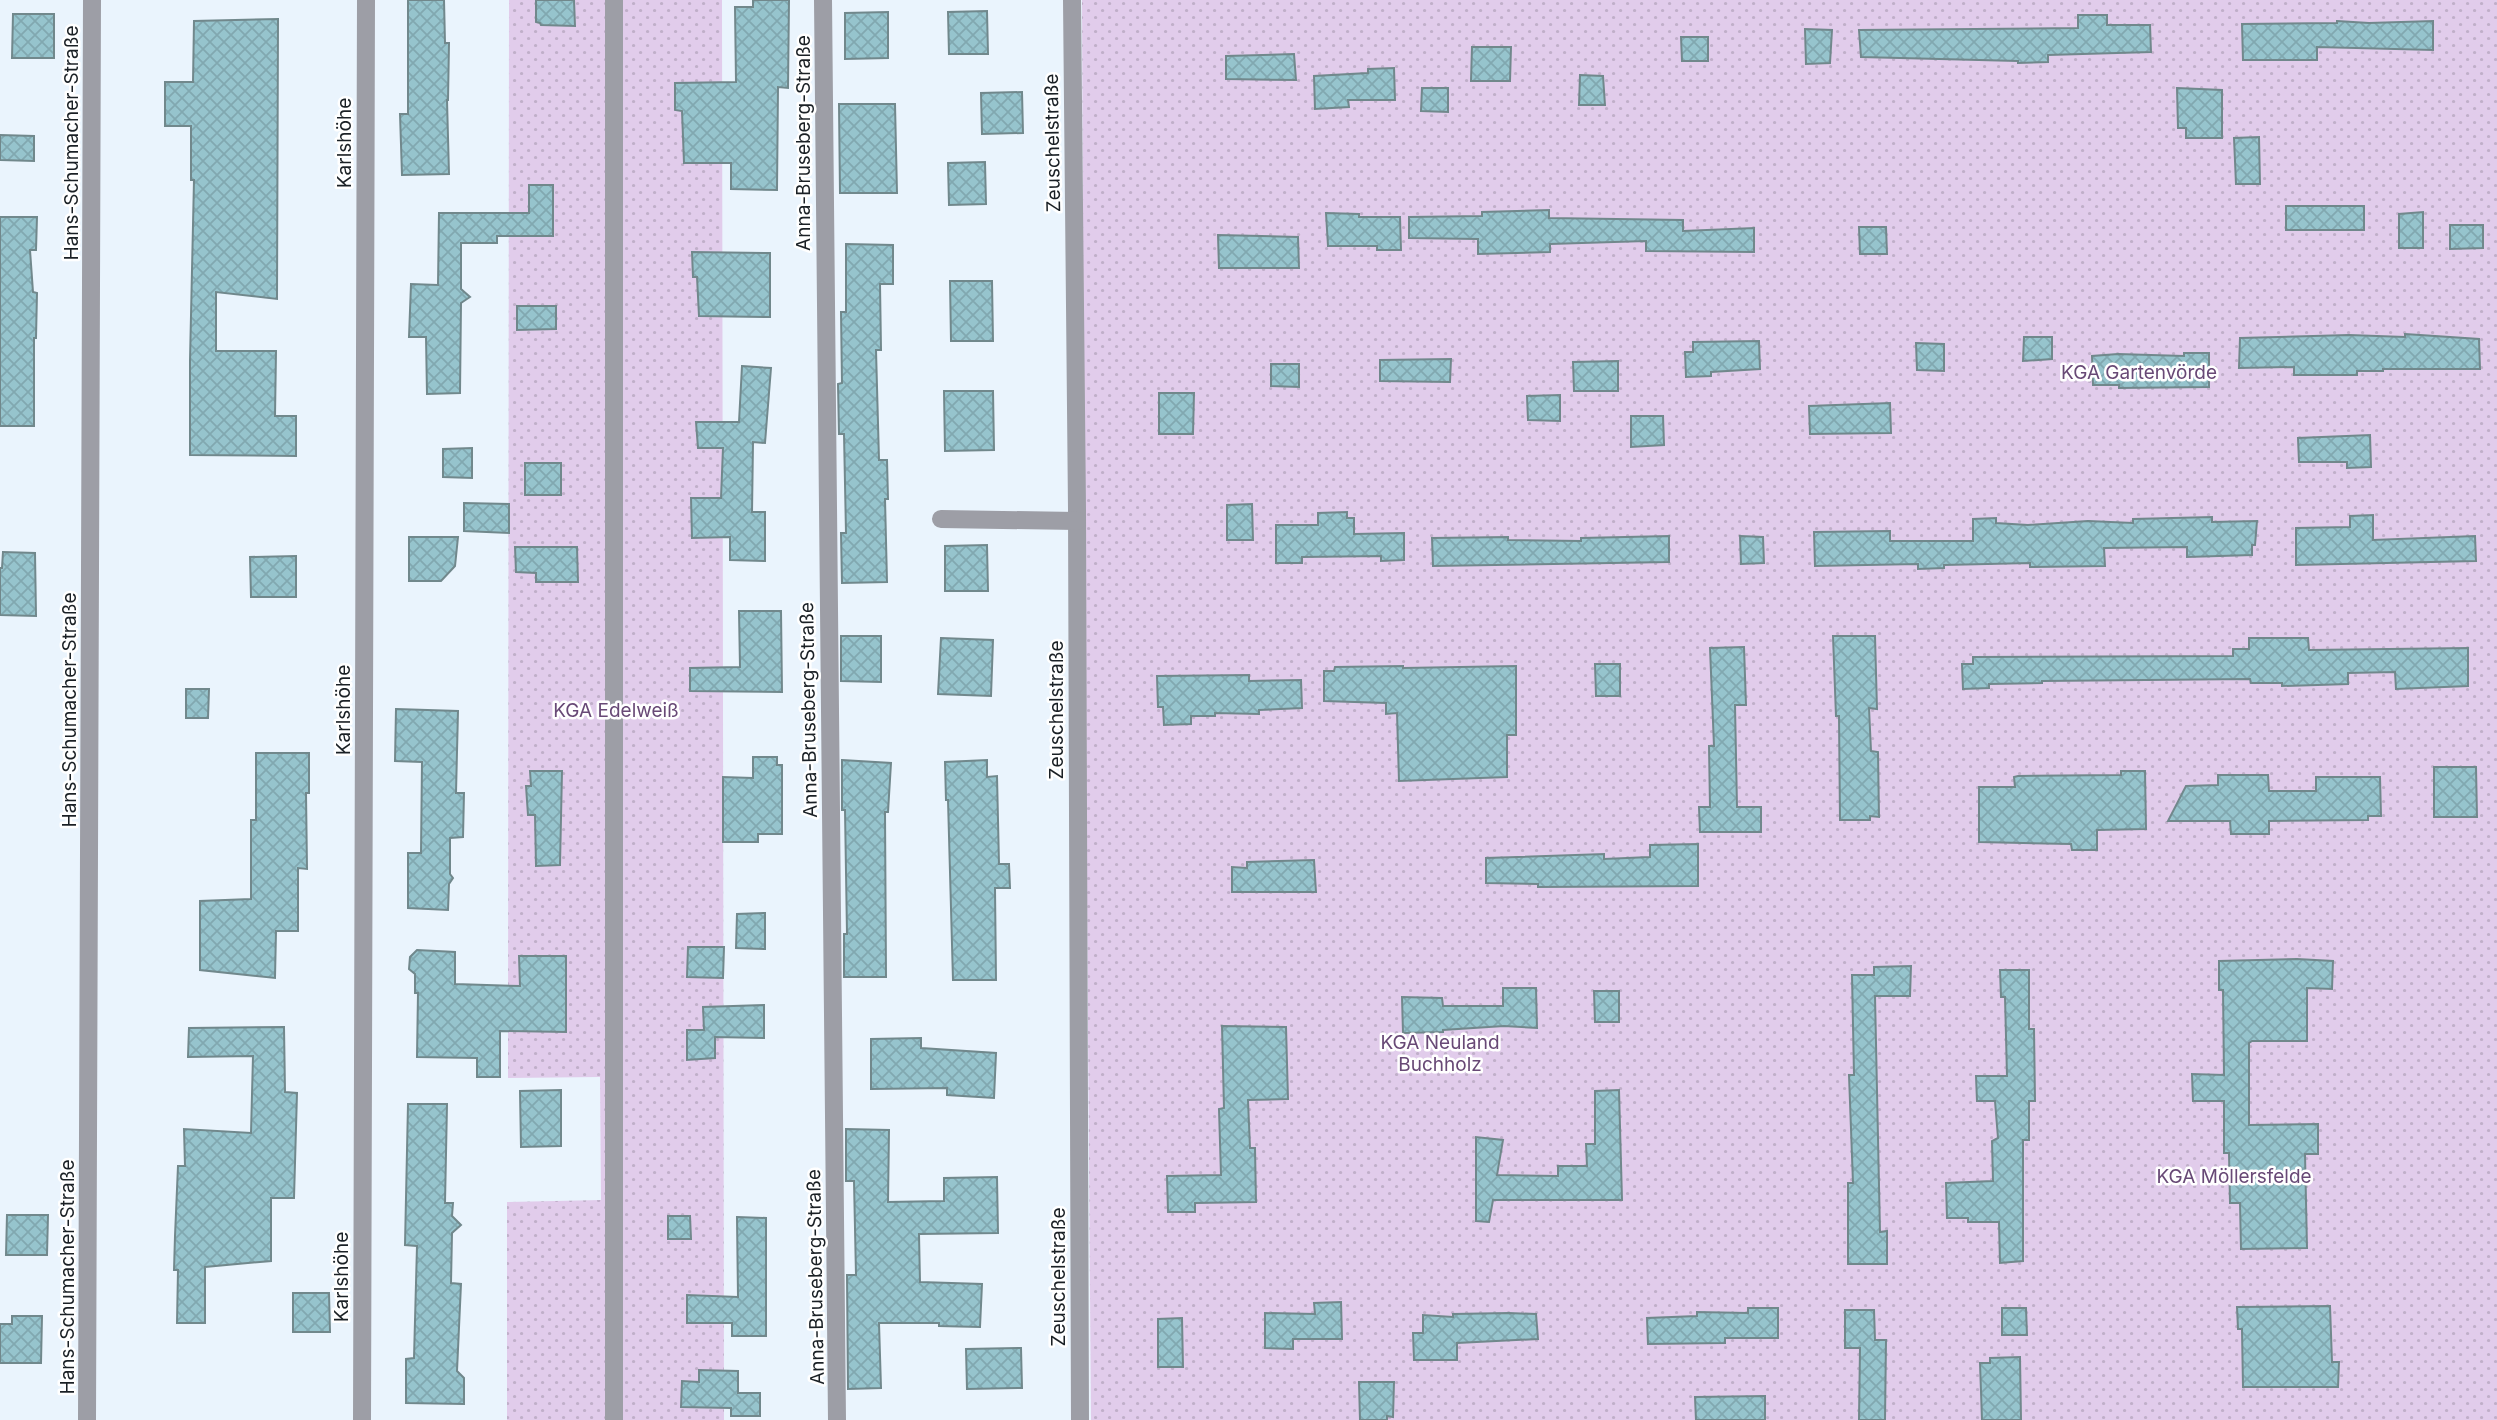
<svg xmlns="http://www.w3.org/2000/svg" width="2497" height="1420" viewBox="0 0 2497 1420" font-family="Inter,sans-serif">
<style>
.park{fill:url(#park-dots)}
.building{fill:url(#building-cross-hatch);stroke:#71888c;stroke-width:2}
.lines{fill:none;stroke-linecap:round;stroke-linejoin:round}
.minor{stroke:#9d9ea6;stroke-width:18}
.labels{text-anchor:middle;stroke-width:5;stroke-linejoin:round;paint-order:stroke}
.street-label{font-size:19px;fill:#1a2025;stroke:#fff}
.park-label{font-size:19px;fill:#684976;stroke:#fff}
</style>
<defs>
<pattern id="park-dots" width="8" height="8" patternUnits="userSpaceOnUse" patternTransform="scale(1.75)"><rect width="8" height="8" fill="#e1cceb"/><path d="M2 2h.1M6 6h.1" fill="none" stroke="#c0afc9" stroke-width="1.8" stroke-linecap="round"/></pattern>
<pattern id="building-cross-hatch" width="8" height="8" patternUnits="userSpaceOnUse" patternTransform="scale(1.75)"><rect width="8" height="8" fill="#96c4cd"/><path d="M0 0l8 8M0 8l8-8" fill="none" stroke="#81a8b0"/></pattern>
</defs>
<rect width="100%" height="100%" fill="#eaf4fd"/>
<g class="park">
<polygon points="509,0 722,0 724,1420 507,1420 507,1202 601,1200 600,1077 508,1078"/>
<polygon points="1082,0 2497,0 2497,1420 1091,1420 1084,509"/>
</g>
<g class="building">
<polygon points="408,0 444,0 445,43 449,43 448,100 447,100 449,174 402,175 400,114 408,114"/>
<polygon points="536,0 574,0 575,26 541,25 540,23 536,22"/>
<polygon points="753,0 789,0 788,88 778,87 777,190 731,189 731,163 684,163 682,111 675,110 675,83 736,82 735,7 753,7"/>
<polygon points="987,11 988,54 949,54 948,12"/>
<polygon points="888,12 888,58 845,59 845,13"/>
<polygon points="13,14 54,14 54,58 12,58"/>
<polygon points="2078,15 2107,15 2107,25 2150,25 2151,52 2048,55 2048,62 2018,63 2018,61 1861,57 1859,30 2078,28"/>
<polygon points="278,19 277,299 216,292 216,351 276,351 275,416 296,416 296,456 190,455 190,361 194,180 191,180 191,126 165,126 165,82 193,82 194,21"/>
<polygon points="2337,21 2369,23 2433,21 2433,50 2317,47 2317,60 2243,60 2242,24 2337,23"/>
<polygon points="1805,29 1832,30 1830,63 1806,64"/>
<polygon points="1681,37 1708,37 1708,61 1682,61"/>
<polygon points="1472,47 1511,47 1510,81 1471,81"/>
<polygon points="1294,54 1296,80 1226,79 1226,56"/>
<polygon points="1394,68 1395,100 1348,100 1349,107 1315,109 1314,76 1368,73 1368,69"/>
<polygon points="1580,75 1603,76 1605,105 1579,105"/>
<polygon points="1422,88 1448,88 1448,112 1421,111"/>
<polygon points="2177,88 2222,90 2222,138 2186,138 2186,128 2178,128"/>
<polygon points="1022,92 1023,133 982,134 981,93"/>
<polygon points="839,104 895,104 897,193 840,193"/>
<polygon points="0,135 34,136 34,161 0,160"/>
<polygon points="2259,137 2260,184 2236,184 2234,138"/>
<polygon points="985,162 986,204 949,205 948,163"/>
<polygon points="529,185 553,185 553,236 497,236 497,243 461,243 461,289 470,297 461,303 460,393 427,394 426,337 409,337 411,284 438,285 439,213 529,213"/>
<rect x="2286" y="206" width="78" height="24"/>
<polygon points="1549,210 1549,218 1683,220 1683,231 1754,228 1754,252 1646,251 1646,241 1550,244 1550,252 1478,254 1478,239 1409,238 1409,217 1482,216 1482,212"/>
<polygon points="2423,212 2423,248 2399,248 2399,214"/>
<polygon points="1326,213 1359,214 1359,217 1400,217 1401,250 1377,250 1377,246 1328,246"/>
<polygon points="0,217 37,217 36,250 30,250 33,292 37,293 36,338 34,338 34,426 0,426"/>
<polygon points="2450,225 2483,225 2483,248 2450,249"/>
<polygon points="1859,227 1886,227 1887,254 1860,254"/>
<polygon points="1218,235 1298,237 1299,268 1219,268"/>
<polygon points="846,244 893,245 893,284 880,284 881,350 876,350 879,460 887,460 888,499 885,499 887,582 842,583 841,533 846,533 844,434 839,434 838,384 842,383 841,312 846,312"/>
<polygon points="692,252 770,253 770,317 699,316 697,277 693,277"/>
<polygon points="950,281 992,281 993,341 951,341"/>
<polygon points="517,306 556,306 556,329 517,330"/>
<polygon points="2405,334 2479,339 2480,369 2383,369 2383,371 2357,371 2357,375 2294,375 2294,367 2239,368 2240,338 2349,335 2405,337"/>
<polygon points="2024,337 2052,337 2052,359 2023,361"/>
<polygon points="1759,341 1760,369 1711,372 1711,376 1686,377 1685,352 1693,352 1693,342"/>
<polygon points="1916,343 1944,344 1944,371 1917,370"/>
<polygon points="2184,353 2209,353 2209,387 2119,388 2119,385 2093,385 2092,356 2118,354 2184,356"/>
<polygon points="1451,359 1450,382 1380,381 1380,360"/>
<polygon points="1618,361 1618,391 1574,391 1573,362"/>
<polygon points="1271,364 1299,364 1299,387 1271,386"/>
<polygon points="742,366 771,368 765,443 753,442 752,512 765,512 765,561 730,560 730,537 692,538 691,498 721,498 723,448 698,448 696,422 739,422"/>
<polygon points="944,391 993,391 994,450 945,451"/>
<polygon points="1159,393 1194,393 1193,434 1159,434"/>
<polygon points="1560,395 1560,421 1528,420 1527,396"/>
<polygon points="1890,403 1891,433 1810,434 1809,406"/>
<polygon points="1631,416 1663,416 1664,445 1631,447"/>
<polygon points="2370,435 2371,467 2347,468 2347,462 2299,462 2298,438"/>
<polygon points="472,448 472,478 443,477 443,449"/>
<rect x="525" y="463" width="36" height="32"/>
<polygon points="464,503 509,504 509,533 464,531"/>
<polygon points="1252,504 1253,540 1227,540 1227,505"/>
<polygon points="1347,512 1347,518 1354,518 1354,534 1404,533 1404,560 1381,561 1381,556 1302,557 1302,563 1276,563 1276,525 1318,525 1318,513"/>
<polygon points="2373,515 2373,540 2475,536 2476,561 2296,565 2296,528 2350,527 2350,516"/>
<polygon points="2212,517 2212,522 2257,521 2255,545 2252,545 2252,555 2187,557 2187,547 2104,548 2105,566 2030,567 2030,563 1944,565 1944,568 1918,569 1918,564 1815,566 1814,532 1890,531 1890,541 1973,541 1973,519 1996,518 1996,523 2028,525 2088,521 2133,523 2133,519"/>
<polygon points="1669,536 1669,562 1433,566 1432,538 1508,537 1508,540 1581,541 1581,538"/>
<polygon points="1740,536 1763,537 1764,563 1741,564"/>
<polygon points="409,537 458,537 455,566 441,581 409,581"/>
<polygon points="987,545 988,591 945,591 945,546"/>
<polygon points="515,547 577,547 578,582 536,582 536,573 516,572"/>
<polygon points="3,552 35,553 36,616 0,615 0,568 2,568"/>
<polygon points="296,556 296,597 251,597 250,557"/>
<polygon points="739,611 781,611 782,692 690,691 690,668 740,667"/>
<polygon points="841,636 881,636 881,682 841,681"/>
<polygon points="1833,636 1875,636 1877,709 1869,708 1871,751 1878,752 1879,817 1870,816 1870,820 1840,820 1839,716 1836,716"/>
<polygon points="941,638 993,640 991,696 938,694"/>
<polygon points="2249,638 2308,638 2309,650 2468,648 2468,686 2396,689 2395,672 2348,673 2348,684 2282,686 2282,683 2251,683 2250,679 2042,681 2042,683 1989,684 1989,688 1963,689 1962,664 1973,664 1973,657 2233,656 2233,649 2249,649"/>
<polygon points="1744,647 1746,705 1735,705 1737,807 1761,807 1761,832 1700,832 1699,807 1710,807 1709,746 1714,746 1710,648"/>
<polygon points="1595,664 1620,664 1620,696 1596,696"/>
<polygon points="1403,666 1403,668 1516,666 1516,735 1507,735 1507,777 1399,781 1397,713 1386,714 1386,703 1324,701 1324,671 1334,671 1335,667"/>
<polygon points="1249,675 1249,681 1301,680 1302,708 1259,710 1259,714 1215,713 1215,716 1191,716 1191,724 1164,725 1163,707 1158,707 1157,676"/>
<polygon points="186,689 209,689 208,718 186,718"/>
<polygon points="396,709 458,711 456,793 464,793 463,837 450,838 450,874 453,878 449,884 448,910 408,908 408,853 421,853 422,762 395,761"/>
<polygon points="256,753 309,753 309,793 306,793 307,869 298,868 298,931 276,931 275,978 200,970 200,901 251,899 251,820 256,820"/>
<polygon points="753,757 777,757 777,765 782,765 782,834 758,834 758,842 723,842 723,777 753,778"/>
<polygon points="842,760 891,763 888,812 885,812 886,977 844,977 844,934 847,934 845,810 842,810"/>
<polygon points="987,760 987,777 997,776 999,864 1009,864 1010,888 995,888 996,980 953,980 948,800 946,800 945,762"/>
<polygon points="2434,767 2476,767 2477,817 2434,817"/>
<polygon points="530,771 562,771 560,865 536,866 535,815 528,815 526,786 531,786"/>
<polygon points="2121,771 2145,771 2146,829 2097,830 2097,850 2072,850 2071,844 1979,842 1979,787 2015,787 2014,777 2018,776 2121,775"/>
<polygon points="2218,775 2268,775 2269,791 2316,791 2316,777 2380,777 2381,816 2368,816 2368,820 2269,821 2269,834 2231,834 2230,821 2168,821 2186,786 2218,785"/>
<polygon points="1698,844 1698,886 1538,887 1538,884 1486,883 1486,858 1604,854 1604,859 1650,857 1650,845"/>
<polygon points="1314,860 1316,892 1232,892 1232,867 1247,868 1247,862"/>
<polygon points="765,913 765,949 736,948 737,914"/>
<polygon points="688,947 724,947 723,978 687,977"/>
<polygon points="417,950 455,952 455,984 520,986 519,956 566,956 566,1032 500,1031 500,1077 477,1077 477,1058 417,1057 418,993 415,993 415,974 409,969 410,957"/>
<polygon points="2297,959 2333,961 2332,989 2307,988 2307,1041 2252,1041 2249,1043 2249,1125 2318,1124 2318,1154 2305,1154 2307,1248 2241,1249 2240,1203 2230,1203 2229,1153 2224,1153 2224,1101 2193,1101 2192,1074 2224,1075 2223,990 2219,990 2219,961"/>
<polygon points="1911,966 1910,996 1875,996 1880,1232 1887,1231 1887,1264 1848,1264 1848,1183 1853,1183 1849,1075 1854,1075 1852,975 1874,975 1874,967"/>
<polygon points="2000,970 2029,970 2029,1029 2034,1029 2035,1101 2029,1101 2029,1140 2023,1140 2023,1261 2000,1263 1999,1222 1968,1222 1968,1218 1947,1218 1946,1183 1993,1181 1992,1141 1998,1138 1995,1101 1977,1101 1976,1076 2007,1076 2005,997 2001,997"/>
<polygon points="1503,988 1536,988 1537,1028 1504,1026 1443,1030 1443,1032 1403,1033 1402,997 1442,998 1443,1006 1503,1006"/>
<polygon points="1594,991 1619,991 1619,1022 1595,1022"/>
<polygon points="764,1005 764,1038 715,1037 715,1058 687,1060 687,1030 704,1030 703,1007"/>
<polygon points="1222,1026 1286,1027 1288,1099 1248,1100 1250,1148 1255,1148 1256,1202 1195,1203 1195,1212 1168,1212 1167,1176 1221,1175 1219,1109 1224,1108"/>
<polygon points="284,1027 285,1092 297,1093 294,1198 271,1198 271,1261 205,1267 205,1323 177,1323 178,1270 174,1270 175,1236 178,1166 185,1166 184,1129 251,1133 253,1056 188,1057 189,1028"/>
<polygon points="921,1038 921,1048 996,1053 994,1098 947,1095 947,1088 871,1089 871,1039"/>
<polygon points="561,1090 561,1146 521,1147 520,1091"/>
<polygon points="1619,1090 1622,1200 1493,1200 1489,1222 1476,1221 1476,1137 1503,1140 1497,1175 1558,1176 1558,1166 1587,1166 1586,1144 1595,1144 1595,1091"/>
<polygon points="408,1104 447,1104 445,1203 453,1203 452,1216 461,1225 452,1233 451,1283 461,1284 457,1371 464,1378 464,1404 406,1403 406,1359 414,1358 417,1246 405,1245"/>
<polygon points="846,1129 889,1130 888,1202 944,1201 944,1178 997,1177 998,1233 919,1234 920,1282 982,1284 980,1327 939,1326 939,1323 879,1323 881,1388 848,1389 847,1275 856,1275 854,1181 846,1181"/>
<polygon points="7,1215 48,1215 47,1255 6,1255"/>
<polygon points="668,1216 690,1216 691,1239 668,1239"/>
<polygon points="737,1217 766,1218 766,1336 732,1336 732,1323 687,1323 687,1295 738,1297"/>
<polygon points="293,1293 329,1293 330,1332 293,1332"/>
<polygon points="1341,1302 1342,1339 1293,1339 1293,1349 1265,1348 1265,1313 1315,1314 1314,1303"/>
<polygon points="2330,1306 2332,1362 2339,1362 2338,1387 2243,1387 2242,1329 2238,1329 2237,1307"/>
<polygon points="1748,1308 1778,1308 1778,1338 1725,1338 1725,1343 1648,1344 1647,1318 1697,1316 1697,1312 1748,1313"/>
<polygon points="2002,1308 2026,1308 2027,1335 2002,1335"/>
<polygon points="1845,1310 1874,1310 1875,1340 1886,1340 1885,1420 1859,1420 1860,1348 1845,1348"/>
<polygon points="1509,1313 1536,1314 1538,1339 1457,1343 1457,1360 1414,1360 1413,1333 1423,1333 1423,1315 1453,1317 1453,1314"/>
<polygon points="12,1316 42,1316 41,1363 0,1363 0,1324 12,1324"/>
<polygon points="1182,1318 1183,1367 1158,1367 1158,1319"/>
<polygon points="1021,1348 1022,1388 967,1389 966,1349"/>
<polygon points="2020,1357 2021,1420 1982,1420 1980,1363 1990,1363 1990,1358"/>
<polygon points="699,1370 738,1371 738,1393 760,1393 760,1416 731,1416 731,1408 681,1407 682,1381 699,1382"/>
<polygon points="1359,1382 1394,1382 1393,1417 1387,1416 1387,1420 1360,1420"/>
<polygon points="1765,1396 1765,1420 1696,1420 1695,1397"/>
</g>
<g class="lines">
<g class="minor">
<polyline points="823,0 837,1420"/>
<polyline points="1072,0 1077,509 1080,1420"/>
<polyline points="941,519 1077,521"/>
<polyline points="87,1420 92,0"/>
<polyline points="362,1420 366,0"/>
<polyline points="614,1420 614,0"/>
</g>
</g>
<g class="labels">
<g class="street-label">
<text transform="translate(71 143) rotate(-90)" y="7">Hans-Schumacher-Straße</text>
<text transform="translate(344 143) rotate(-90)" y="7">Karlshöhe</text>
<text transform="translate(803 143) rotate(-90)" y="7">Anna-Bruseberg-Straße</text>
<text transform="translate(1052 143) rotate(-91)" y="7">Zeuschelstraße</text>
<text transform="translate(69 710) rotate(-90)" y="7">Hans-Schumacher-Straße</text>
<text transform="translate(343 710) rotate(-90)" y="7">Karlshöhe</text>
<text transform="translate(808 710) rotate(-91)" y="7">Anna-Bruseberg-Straße</text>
<text transform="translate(1056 710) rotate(-90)" y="7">Zeuschelstraße</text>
<text transform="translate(67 1277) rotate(-90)" y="7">Hans-Schumacher-Straße</text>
<text transform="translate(341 1277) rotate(-90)" y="7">Karlshöhe</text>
<text transform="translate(815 1277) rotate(-91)" y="7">Anna-Bruseberg-Straße</text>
<text transform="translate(1058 1277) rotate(-90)" y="7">Zeuschelstraße</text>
</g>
<g class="park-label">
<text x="2139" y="379">KGA Gartenvörde</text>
<text x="616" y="717">KGA Edelweiß</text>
<text x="1440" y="1049">KGA Neuland<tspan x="1440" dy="22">Buchholz</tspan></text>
<text x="2234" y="1183">KGA Möllersfelde</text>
</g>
</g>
</svg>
